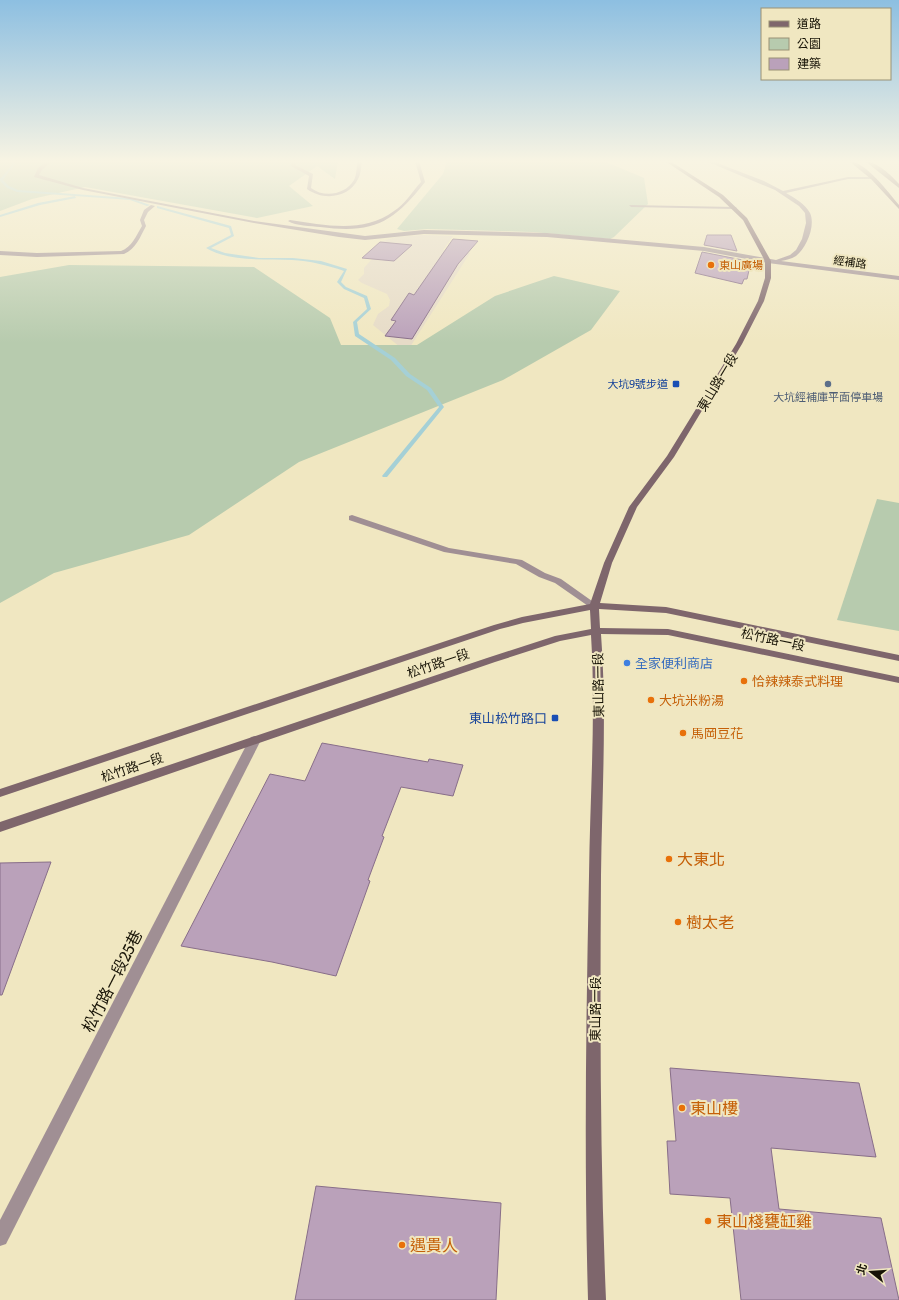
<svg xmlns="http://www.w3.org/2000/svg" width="899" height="1300" viewBox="0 0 899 1300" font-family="Literata,'Noto Sans TC',serif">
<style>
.industrial{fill:#e6dbc7}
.green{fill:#b7cbae}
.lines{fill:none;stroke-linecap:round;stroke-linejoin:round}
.stream{fill:#a5d0d6;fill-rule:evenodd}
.building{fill:#baa1ba;stroke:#886e89}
.lane{fill:#a08f94;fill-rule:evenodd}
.street{fill:#a08f94;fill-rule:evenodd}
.secondary{fill:#7e666c;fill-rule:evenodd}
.food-dot{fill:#e8710a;stroke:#f0e7c1;stroke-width:1.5}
.transit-dot{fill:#1a4fb4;stroke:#f0e7c1;stroke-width:1.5}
.service-dot{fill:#5c6f8a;stroke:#f0e7c1;stroke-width:1.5}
.shop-dot{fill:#3f7fe0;stroke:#f0e7c1;stroke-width:1.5}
.labels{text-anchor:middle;stroke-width:4;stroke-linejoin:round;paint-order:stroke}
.far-street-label{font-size:11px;fill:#171306;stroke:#f0e7c1}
.far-food-label{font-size:11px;fill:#c56008;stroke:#f0e7c1;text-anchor:start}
.far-transit-label{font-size:11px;fill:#164399;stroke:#f0e7c1;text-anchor:end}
.far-service-label{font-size:11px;fill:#4e5e75;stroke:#f0e7c1}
.street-label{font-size:13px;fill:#171306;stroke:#f0e7c1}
.shop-label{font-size:13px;fill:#366cbe;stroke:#f0e7c1;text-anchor:start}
.food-label{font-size:13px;fill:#c56008;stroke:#f0e7c1;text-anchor:start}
.transit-label{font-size:13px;fill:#164399;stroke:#f0e7c1;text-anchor:end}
.near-food-label{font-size:16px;fill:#c56008;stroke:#f0e7c1;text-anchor:start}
.near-street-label{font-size:16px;fill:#171306;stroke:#f0e7c1}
</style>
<rect width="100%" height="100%" fill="#f0e7c1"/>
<polygon class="industrial" points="423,235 453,236 443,250 470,253 410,347 400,347 373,325 378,314 389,306 390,300 387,294 362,283 358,280 364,274 364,268 372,259 362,258 380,242 396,237"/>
<g class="green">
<polygon points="0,161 338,161 335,179 317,166 289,186 313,206 257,218 85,187 32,199 0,211"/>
<polygon points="447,161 604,161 644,178 648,204 614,237 610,239 533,232 427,229 404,231 397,229 443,174"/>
<polygon points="69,265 254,267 330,318 341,345 417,345 495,296 554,276 620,291 591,330 503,380 299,462 189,535 54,573 0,603 0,277"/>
<polygon points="877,499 899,503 899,631 837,620"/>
</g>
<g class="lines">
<g class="stream">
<polygon points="12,161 15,161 14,165 3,180 9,186 18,190 130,198 150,205 147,206 130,200 75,196 76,198 40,205 0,217 0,215 38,203 75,196 17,192 7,188 0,181 0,179 12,165"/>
<path d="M157,206l74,20 3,10 -23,12 14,5 34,5h34l28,3 26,8 -6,13 5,5 21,9 4,13 -14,13 2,12 36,24 15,16 21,14 13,19 -57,70h-4l-1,-1 57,-69 -12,-17 -21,-14 -15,-16 -36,-24 -2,-14 14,-13 -3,-11 -20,-9 -7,-7 7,-11c-17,-6 -34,-10 -52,-11 -26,-1 -63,2 -86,-12l25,-13 -2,-7 -72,-20z"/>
</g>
</g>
<g class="building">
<polygon points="707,235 731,235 737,251 704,245"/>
<polygon points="453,239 478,241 458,264 412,339 385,336 396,321 391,320 409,293 414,295"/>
<polygon points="380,242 412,245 394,261 362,258"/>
<polygon points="702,252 748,261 750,266 747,279 744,279 742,284 695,273"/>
<polygon points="322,743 428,762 429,759 463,765 453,796 401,787 382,836 384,837 368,880 370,881 336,976 272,962 181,946 270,774 305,781"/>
<polygon points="51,862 2,995 0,995 0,863"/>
<polygon points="670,1068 859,1083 876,1157 771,1148 779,1209 881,1218 899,1300 741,1300 730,1198 670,1194 667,1141 676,1141"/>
<polygon points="316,1186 501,1203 496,1300 295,1300"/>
</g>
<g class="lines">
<g class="lane">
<path d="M415,161h4l6,21c-32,41 -52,52 -105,45 -9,-1 -24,-1 -32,-6l2,-1c35,5 73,14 104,-9 11,-7 18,-19 27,-29z"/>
<path d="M151,205l4,1 -7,6 -4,8 2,6c-6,11 -10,23 -22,28l-87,3 -37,-2v-4l37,2 84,-2c11,-4 15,-15 21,-25l-2,-6 4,-10z"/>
<polygon points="255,736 259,737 261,740 6,1244 0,1246 0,1220 249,740 251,737"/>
</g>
<g class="street">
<path d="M47,161h5l-10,9 -3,5 44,13 171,33 111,15 59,-6 123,3 157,14 72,13 14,-5 6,-5 6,-11 4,-16 -1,-10 -6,-7 -24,-16 -69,-29h6l52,20 19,10 65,-14h25l2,2h-27l-62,14c9,5 19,11 24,20 6,13 -4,35 -14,43 -5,3 -10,4 -15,5l118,15v4l-131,-17 -64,-12 -157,-14 -123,-3 -59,6 -26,-3 -85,-14 -171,-33 -49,-13 4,-9z"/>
<path d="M293,161h4l-2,4 18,9 -2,14c13,10 34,7 43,-8 3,-5 2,-13 4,-19h4c-1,6 -1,13 -4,18 -9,19 -35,22 -51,10l2,-13 -18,-10z"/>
<polygon points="629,205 735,207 737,208 735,209 631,207"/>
<polygon points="352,515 449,548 522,560 545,573 561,579 599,606 597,608 591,608 555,583 539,577 516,564 444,552 349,520 349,516"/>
</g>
<g class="secondary">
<path d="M665,161h5l53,34 24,23 24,43v17l-7,23 -22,43 -68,113 -37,50 -25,56 -12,40 66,4 233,48v6l-233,-48 -67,-4 1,19 68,1 231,48v6l-231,-48 -67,-1c6,80 1,161 0,241 -1,141 -1,284 5,425h-18c-4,-141 -2,-283 1,-424 1,-81 7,-161 2,-241l-31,6 -65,21 -495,170v-10l487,-164 68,-22 36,-7 -1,-19 -67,13 -23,6 -500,168v-8l494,-164 28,-8 68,-13 14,-41 25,-56 38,-51 69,-112 22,-43 7,-23v-17l-22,-41 -24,-23z"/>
<path d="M849,161c16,0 40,32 50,44v4l-28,-30z"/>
<path d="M865,161c11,0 27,15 34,23v4z"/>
</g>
</g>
<linearGradient id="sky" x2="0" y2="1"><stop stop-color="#8dbfe1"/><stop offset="0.47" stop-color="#f8f4e3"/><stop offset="1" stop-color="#f8f4e3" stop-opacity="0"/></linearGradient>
<rect width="899" height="343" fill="url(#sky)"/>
<g class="food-dot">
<circle cx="711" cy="265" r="4"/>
<circle cx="744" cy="681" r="4"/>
<circle cx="651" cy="700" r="4"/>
<circle cx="683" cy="733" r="4"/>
<circle cx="669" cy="859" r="4"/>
<circle cx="678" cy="922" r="4"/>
<circle cx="682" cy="1108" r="4"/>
<circle cx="708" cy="1221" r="4"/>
<circle cx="402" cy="1245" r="4"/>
</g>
<g class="transit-dot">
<rect x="672" y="380" width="8" height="8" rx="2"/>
<rect x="551" y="714" width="8" height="8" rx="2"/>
</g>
<circle class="service-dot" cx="828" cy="384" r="4"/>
<circle class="shop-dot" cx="627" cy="663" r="4"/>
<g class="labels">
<g class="far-street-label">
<text transform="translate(850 262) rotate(8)" y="4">經補路</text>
</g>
<g class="far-food-label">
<text x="719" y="269">東山廣場</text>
</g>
<g class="far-transit-label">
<text x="668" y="388">大坑9號步道</text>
</g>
<g class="far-service-label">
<text x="828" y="401">大坑經補庫平面停車場</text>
</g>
<g class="street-label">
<text transform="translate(717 382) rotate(-59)" y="5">東山路一段</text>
<text transform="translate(773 639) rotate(12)" y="5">松竹路一段</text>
<text transform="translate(438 663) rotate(-19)" y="5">松竹路一段</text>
<text transform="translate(598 685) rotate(-91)" y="5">東山路一段</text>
<text transform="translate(132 767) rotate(-19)" y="5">松竹路一段</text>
<text transform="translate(595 1009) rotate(-90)" y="5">東山路一段</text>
</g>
<g class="shop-label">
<text x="635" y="668">全家便利商店</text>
</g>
<g class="food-label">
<text x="752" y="686">恰辣辣泰式料理</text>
<text x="659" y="705">大坑米粉湯</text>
<text x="691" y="738">馬岡豆花</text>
</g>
<g class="transit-label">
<text x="547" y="723">東山松竹路口</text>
</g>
<g class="near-food-label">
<text x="677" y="865">大東北</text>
<text x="686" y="928">樹太老</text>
<text x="690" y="1114">東山樓</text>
<text x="716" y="1227">東山棧甕缸雞</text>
<text x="410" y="1251">遇貴人</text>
</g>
<g class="near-street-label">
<text transform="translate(112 981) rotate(-63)" y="6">松竹路一段25巷</text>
</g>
</g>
<rect x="761" y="8" width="130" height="72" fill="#f0e7c1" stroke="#999276"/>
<rect x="769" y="21" width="20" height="6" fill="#7e666c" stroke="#999276"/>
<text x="797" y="28" font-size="12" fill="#171306">道路</text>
<rect x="769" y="38" width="20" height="12" fill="#b7cbae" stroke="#999276"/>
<text x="797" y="48" font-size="12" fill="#171306">公園</text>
<rect x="769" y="58" width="20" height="12" fill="#baa1ba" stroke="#999276"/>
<text x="797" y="68" font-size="12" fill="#171306">建築</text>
<g transform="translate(871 1272) rotate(287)" stroke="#f0e7c1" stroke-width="3" paint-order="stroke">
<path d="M0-3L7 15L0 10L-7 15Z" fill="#171306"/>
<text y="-6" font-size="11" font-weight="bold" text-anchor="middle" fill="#171306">北</text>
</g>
</svg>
